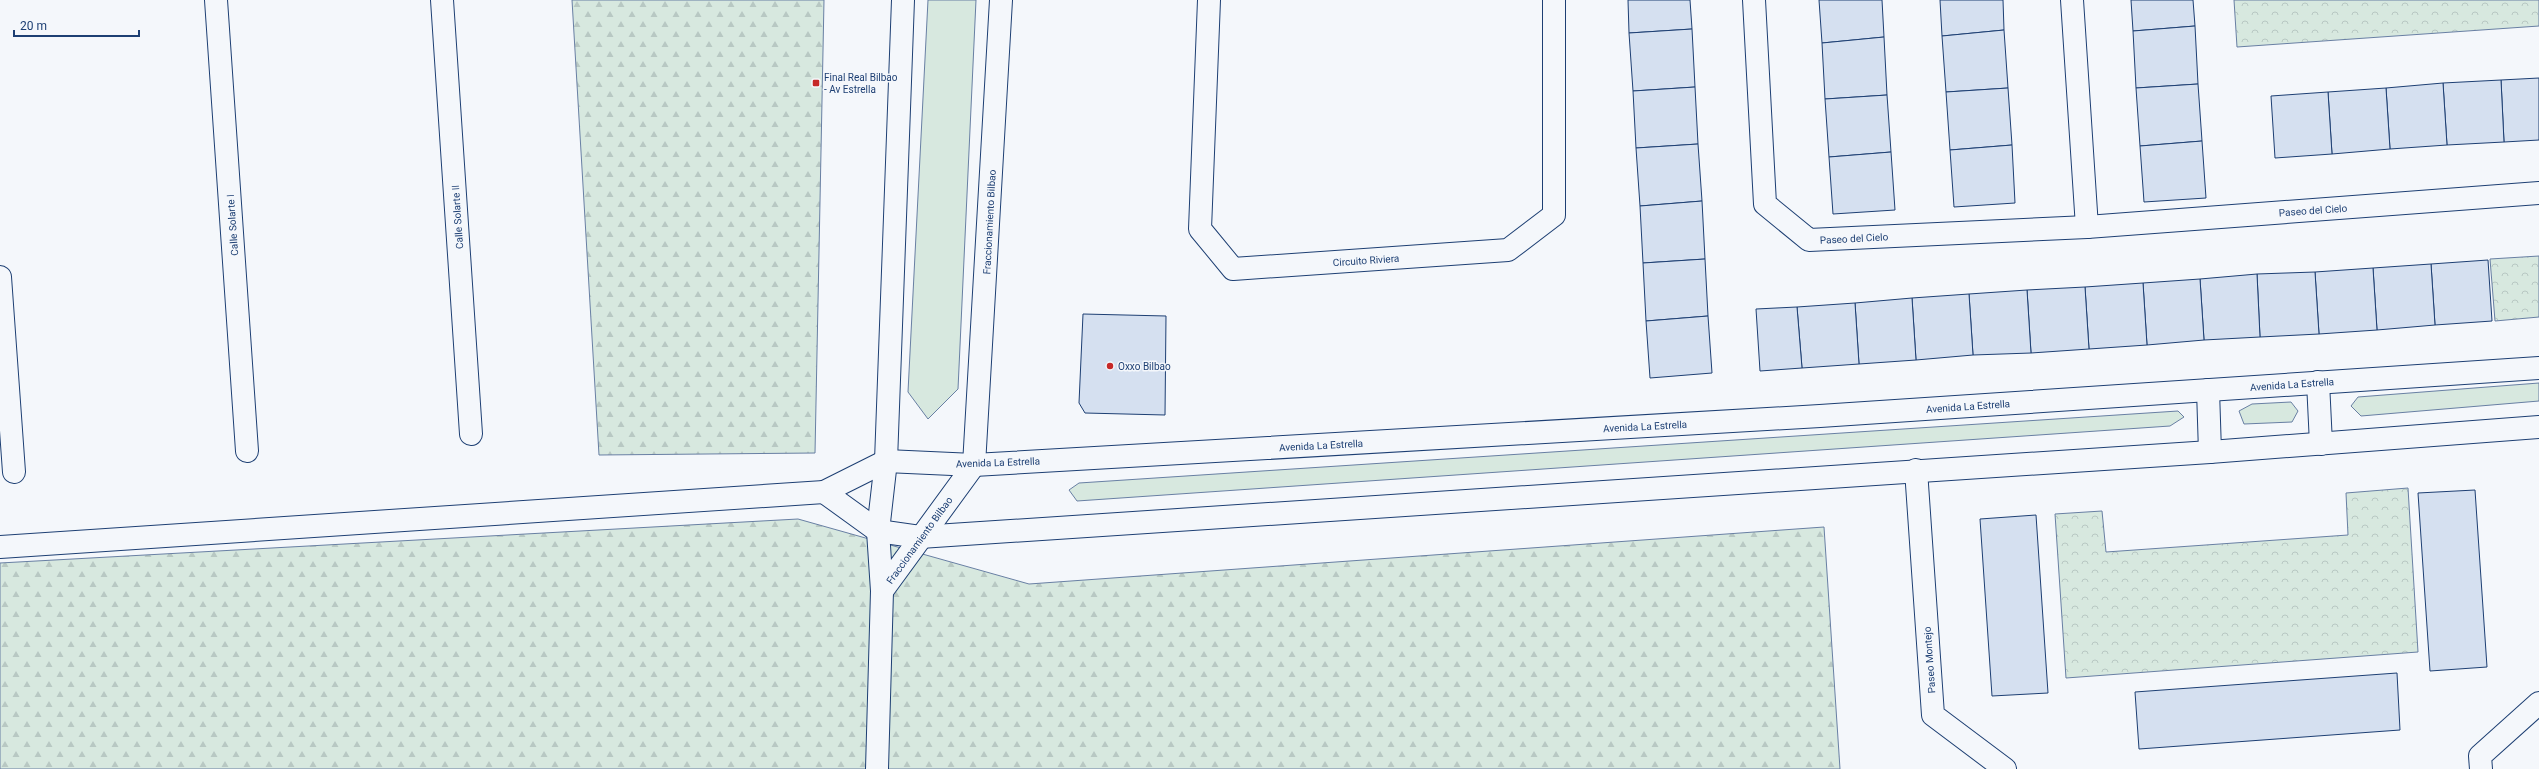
<svg xmlns="http://www.w3.org/2000/svg" width="2539" height="769" viewBox="0 0 2539 769" font-family="Roboto,sans-serif">
<style>
.grass{fill:#d7e8df;stroke:#687fa3}
.forest{fill:url(#forest-firs);stroke:#687fa3}
.park{fill:url(#park-crowns);stroke:#687fa3}
.building{fill:#d5e0f0;stroke:#1d3f73}
.lines{fill:none;stroke-linecap:round;stroke-linejoin:round}
.street-casing{stroke:#1d3f73;stroke-width:24}
.secondary-casing{stroke:#1d3f73;stroke-width:24}
.street{stroke:#f4f7fb;stroke-width:22}
.secondary{stroke:#f4f7fb;stroke-width:22}
.poi-dot{fill:#c62828;stroke:#f4f7fb;stroke-width:1.5}
.labels{text-anchor:middle;stroke-width:3;stroke-linejoin:round;paint-order:stroke}
.poi-label{font-size:10px;fill:#1d3f73;stroke:#f4f7fb;text-anchor:start}
.street-label{font-size:10px;fill:#1d3f73;stroke:#f4f7fb}
</style>
<defs>
<pattern id="forest-firs" width="22" height="20" patternUnits="userSpaceOnUse"><rect width="22" height="20" fill="#d7e8df"/><path d="M5 1l3.5 6h-7zM16 11l3.5 6h-7z" fill="#b8c8c3"/></pattern>
<pattern id="park-crowns" width="20" height="18" patternUnits="userSpaceOnUse"><rect width="20" height="18" fill="#d7e8df"/><path d="M2 6a3 3 0 1 1 6 0M12 15a3 3 0 1 1 6 0" fill="none" stroke="#b8c8c3"/></pattern>
</defs>
<rect width="100%" height="100%" fill="#f4f7fb"/>
<g class="grass">
<polygon points="928,0 976,0 958,389 928,419 908,392"/>
<polygon points="2539,383 2539,401 2361,416 2351,406 2358,397"/>
<polygon points="2291,402 2298,411 2292,422 2244,424 2239,411 2252,404"/>
<polygon points="2178,411 2184,417 2170,426 1077,501 1069,490 1079,483"/>
</g>
<g class="forest">
<polygon points="572,0 824,0 815,453 599,455"/>
<polygon points="798,519 1029,584 1824,527 1840,769 0,769 0,563"/>
</g>
<g class="park">
<polygon points="2234,0 2539,0 2539,26 2237,47"/>
<polygon points="2539,256 2539,317 2495,321 2490,259"/>
<polygon points="2408,488 2418,652 2066,678 2055,514 2102,511 2106,552 2348,535 2346,493"/>
</g>
<g class="building">
<polygon points="1628,0 1690,0 1692,29 1629,33"/>
<polygon points="1819,0 1882,0 1884,37 1822,43"/>
<polygon points="1940,0 2003,0 2004,30 1942,36"/>
<polygon points="2131,0 2193,0 2195,26 2133,31"/>
<polygon points="2195,26 2198,84 2136,88 2133,31"/>
<polygon points="1692,29 1695,87 1633,91 1629,33"/>
<polygon points="2004,30 2008,88 1946,92 1942,36"/>
<polygon points="1884,37 1887,95 1825,99 1822,43"/>
<polygon points="2539,78 2539,140 2504,142 2501,80"/>
<polygon points="2501,80 2504,142 2447,145 2443,83"/>
<polygon points="2443,83 2447,145 2390,149 2386,88"/>
<polygon points="2198,84 2202,141 2140,146 2136,88"/>
<polygon points="1695,87 1698,144 1636,148 1633,91"/>
<polygon points="2008,88 2012,145 1950,150 1946,92"/>
<polygon points="2386,88 2390,149 2332,154 2328,92"/>
<polygon points="2328,92 2332,154 2275,158 2271,96"/>
<polygon points="1887,95 1891,152 1829,157 1825,99"/>
<polygon points="2202,141 2206,198 2144,202 2140,146"/>
<polygon points="1698,144 1702,201 1640,206 1636,148"/>
<polygon points="2012,145 2015,203 1954,207 1950,150"/>
<polygon points="1891,152 1895,210 1833,214 1829,157"/>
<polygon points="1702,201 1705,259 1643,263 1640,206"/>
<polygon points="1705,259 1708,316 1646,321 1643,263"/>
<polygon points="2488,260 2492,321 2435,325 2431,264"/>
<polygon points="2431,264 2435,325 2377,330 2373,268"/>
<polygon points="2373,268 2377,330 2319,334 2315,272"/>
<polygon points="2315,272 2319,334 2260,337 2257,274"/>
<polygon points="2257,274 2260,337 2204,340 2200,279"/>
<polygon points="2200,279 2204,340 2147,345 2143,283"/>
<polygon points="2143,283 2147,345 2089,349 2085,287"/>
<polygon points="2085,287 2089,349 2031,353 2027,290"/>
<polygon points="2027,290 2031,353 1973,355 1969,294"/>
<polygon points="1969,294 1973,355 1916,360 1912,298"/>
<polygon points="1912,298 1916,360 1859,364 1855,303"/>
<polygon points="1855,303 1859,364 1802,368 1797,307"/>
<polygon points="1797,307 1802,368 1760,371 1756,309"/>
<polygon points="1083,314 1166,316 1165,415 1085,413 1079,403"/>
<polygon points="1708,316 1712,373 1650,378 1646,321"/>
<polygon points="2475,490 2487,667 2430,671 2418,493"/>
<polygon points="2036,515 2048,693 1992,696 1980,519"/>
<polygon points="2397,673 2400,730 2139,749 2135,692"/>
</g>
<g class="lines">
<defs>
<g id="street">
<polyline points="216,0 247,451"/>
<polyline points="442,0 471,434"/>
<polyline points="1209,0 1200,229 1233,269 1508,250 1554,215 1554,0"/>
<polyline points="1754,0 1765,204 1809,240 2087,227 2539,193"/>
<polyline points="2072,0 2087,227"/>
<polyline points="0,277 14,472"/>
<polyline points="2539,368 1820,416 974,465 886,461 824,492 878,531 920,537 2210,452 2539,427"/>
<polyline points="2318,382 2321,444"/>
<polyline points="2208,390 2210,452"/>
<polyline points="1916,470 1933,715 2005,769"/>
<polyline points="0,547 824,492"/>
<polyline points="2481,769 2480,756 2539,703"/>
</g>
<g id="secondary">
<polyline points="903,0 886,461 878,531 882,591 974,465 1001,0"/>
<polyline points="877,769 882,591"/>
</g>
</defs>
<use href="#street" class="street-casing"/>
<use href="#secondary" class="secondary-casing"/>
<use href="#street" class="street"/>
<use href="#secondary" class="secondary"/>
</g>
<g class="poi-dot">
<rect x="812" y="79" width="8" height="8" rx="2"/>
<circle cx="1110" cy="366" r="4"/>
</g>
<g class="labels">
<g class="poi-label">
<text x="824" y="81">Final Real Bilbao<tspan x="824" dy="12">- Av Estrella</tspan></text>
<text x="1118" y="370">Oxxo Bilbao</text>
</g>
<g class="street-label">
<text transform="translate(2313 210) rotate(-4)" y="4">Paseo del Cielo</text>
<text transform="translate(457 217) rotate(-94)" y="4">Calle Solarte II</text>
<text transform="translate(989 222) rotate(-87)" y="4">Fraccionamiento Bilbao</text>
<text transform="translate(232 225) rotate(-94)" y="4">Calle Solarte I</text>
<text transform="translate(1854 238) rotate(-3)" y="4">Paseo del Cielo</text>
<text transform="translate(1366 260) rotate(-4)" y="4">Circuito Riviera</text>
<text transform="translate(2292 384) rotate(-4)" y="4">Avenida La Estrella</text>
<text transform="translate(1968 406) rotate(-4)" y="4">Avenida La Estrella</text>
<text transform="translate(1645 426) rotate(-3)" y="4">Avenida La Estrella</text>
<text transform="translate(1321 445) rotate(-3)" y="4">Avenida La Estrella</text>
<text transform="translate(998 462) rotate(-2)" y="4">Avenida La Estrella</text>
<text transform="translate(919 540) rotate(-54)" y="4">Fraccionamiento Bilbao</text>
<text transform="translate(1929 660) rotate(-94)" y="4">Paseo Montejo</text>
</g>
</g>
<path d="M14 30v6h125v-6" fill="none" stroke="#1d3f73" stroke-width="2"/>
<text x="20" y="30" font-size="12" fill="#1d3f73" stroke="#f4f7fb" stroke-width="3" paint-order="stroke">20 m</text>
</svg>
